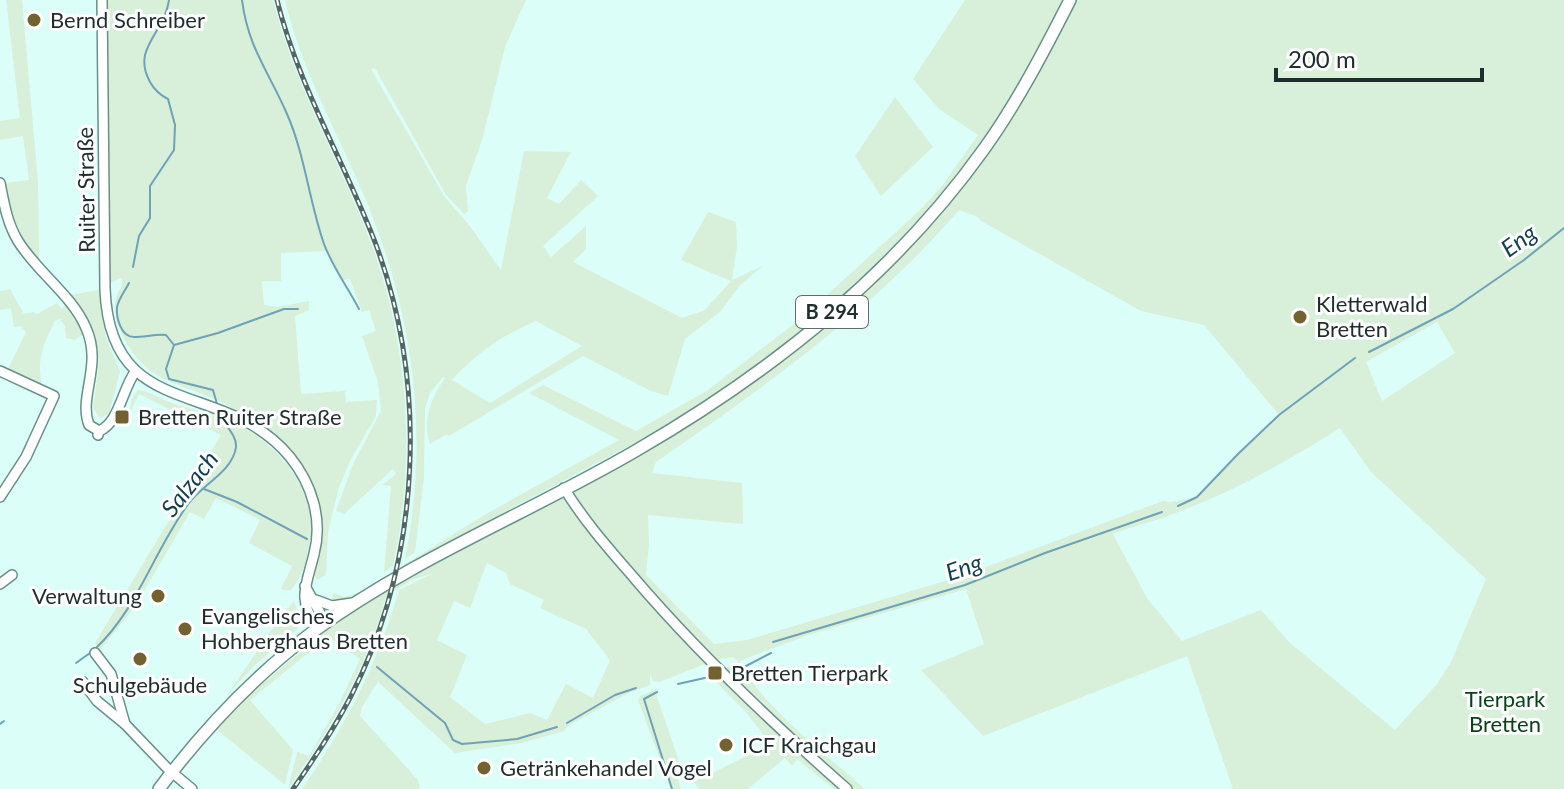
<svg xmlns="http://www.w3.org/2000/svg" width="1564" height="789" viewBox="0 0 1564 789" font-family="Lato,sans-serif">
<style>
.green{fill:#d8efd9;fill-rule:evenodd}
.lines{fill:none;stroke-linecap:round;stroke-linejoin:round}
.stream{stroke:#6ea2b6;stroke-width:2}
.minor-casing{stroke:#68908a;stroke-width:12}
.major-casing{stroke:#68908a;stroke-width:14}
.minor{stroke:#fff;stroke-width:9}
.major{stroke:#fff;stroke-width:11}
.rail-casing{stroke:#526764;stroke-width:5}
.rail{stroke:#fff;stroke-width:2;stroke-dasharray:6;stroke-linecap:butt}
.poi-dot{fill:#736130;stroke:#fff;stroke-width:3}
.labels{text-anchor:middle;stroke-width:6;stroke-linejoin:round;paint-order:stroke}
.shield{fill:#fff;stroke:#626d6b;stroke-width:2}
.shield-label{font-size:20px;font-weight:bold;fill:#1e2e2c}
.poi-label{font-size:22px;fill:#1e2e2c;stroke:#fff;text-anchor:start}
.street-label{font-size:22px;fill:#1e2e2c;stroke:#fff}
.park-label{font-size:22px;fill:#084318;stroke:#fff}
.water-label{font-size:24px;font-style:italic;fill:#113f4f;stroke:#fff}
</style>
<rect width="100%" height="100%" fill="#dcfef9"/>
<g class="green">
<path d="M6,0h16l16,182 1,77c-22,-21 -27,-48 -34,-76l24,-3 -6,-44 -23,4v-19l20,-3z"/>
<path d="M104,0h169c21,85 67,161 98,243 38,101 45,217 22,323l-9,6 7,-86 -9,-1 14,-11 -3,-5 -49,45 -8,-3 17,-47 28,-53 -3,-29 -16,-46 14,-5 -7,-21 -7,2 -12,-33 -9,1 -14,-29 -46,2v28h-19l2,24 13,2 32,-6v9l-14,6 6,78 44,-3 1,11 31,-2 -1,16 -25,43 -12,28 -11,45 -2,43 -9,5 -3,-5c10,-44 6,-47 -10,-88 -4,-11 -7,-25 -14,-34 -12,-18 -59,-48 -80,-56 -34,-14 -60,-17 -81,-50 -9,-14 -18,-36 -12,-53 4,-8 7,-7 4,-16l-13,6z"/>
<path d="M285,0h241l-21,47 -22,90 -17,49 2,25 -4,3 -18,-19 -71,-127 -4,1 73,127 25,29 32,45 23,-119 47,1 -24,46 12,6 22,-24 17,16 -55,50 8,11 35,-31v23l-13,13 109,56 23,-8 26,-29 -50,-21 27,-48 28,10 1,24 -5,34 31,-14 -23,19 -20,27 -35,27 -17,57 -17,-5 -68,-35 -134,80 -2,-2 -17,10c-8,-24 1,-46 15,-66l-2,-1 -13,16 -5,15 -1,69 -9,75 -10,7c26,-129 7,-255 -46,-375 -28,-64 -58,-117 -74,-184zM536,321l46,25 -92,57 -38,-23c26,-28 49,-44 84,-59z"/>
<path d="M965,0h599v789h-331l-46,-133 -204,80 -62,-66 63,-26 -18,-55 -158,46 -68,26c15,39 92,99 125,128h-14l-124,-116v-6l12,-5 -6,-5 -18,3 -55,22 -7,-1 -3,-7v11l-21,8 -60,32 -5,6 -42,12 -67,10 -77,-71 -16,25 -2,9 58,64 2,9h-118c43,-62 76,-126 97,-199l35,-17 -20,6 -28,17c-18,70 -56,134 -98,193l9,-37 12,4 30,-52 21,-45 -32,-22 -78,63 43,50 -8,35 -69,-56 29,-31 64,-53 -4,-7 12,-9 406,-233c-84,45 -169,89 -253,135 -32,18 -107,71 -140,72l4,-10 11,4 14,-4 127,-79 133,-74 -90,-47 14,-8 93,46 72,-41 96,-74 115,-105 23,-25 36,-51 -39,-26 -26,-30zM959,210l19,7 3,4 160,90 63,14 75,90 -41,39 -41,43 -26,5 -8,-1 -201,75 -215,64 -33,4 -68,-69 3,-31 -1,-29 95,9 -1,-41 -90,-10 4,-11c108,-75 217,-152 303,-252zM1437,322l18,31 -73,48 -16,-39zM1340,428l31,44 115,107 -35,83 -14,22 -42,46 -106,-88 -28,-32 -79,31 -35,-43 -34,-64c17,-7 35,-11 52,-17 62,-22 120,-54 175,-89zM487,563l19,10 4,11 34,16 -4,8 46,21 24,31 -17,38 -27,-14 -19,36 -17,-7 -45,11 -35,-27 17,-42 -30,-15 17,-39 16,7z"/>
<polygon points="895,97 933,147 881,196 855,156"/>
<path d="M10,289l14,25 9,-2 4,2 20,-11 5,6 3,-4 18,29 -8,6 -9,-2 -1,-12 -5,-7 -5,2c-13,26 -18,37 -13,65l-34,-17 18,-37 -5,-6 -7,1 -3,-19 -11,2v-19z"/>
<path d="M99,290l7,48 14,33 -11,43 -9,4 -7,-10c8,-51 12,-70 -23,-113z"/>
<path d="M138,390c12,1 22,9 34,13 20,7 40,10 59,18 46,21 87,67 79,120 -2,16 -9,41 -21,50l-8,-2 11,-23 -43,-23 11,-23 -44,-22 -12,21 -14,-7 -54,93 -36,45 -5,-7 126,-208 -82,-41 -12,24 6,-22z"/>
<polygon points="294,601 300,618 297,629 255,665 228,694 277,622"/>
<polygon points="710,672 717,674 841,789 834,789 797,759 792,766 785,758 748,789 699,789 694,782 771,744 744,710 708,674"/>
<polygon points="657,689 659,692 656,694 682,770 676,772 681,789 671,789 638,700 640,696"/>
</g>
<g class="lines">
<g class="stream">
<path d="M242,0c6,48 27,72 45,114 18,41 22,87 37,130 8,22 24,44 35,65"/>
<path d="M133,267l6,-31 11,-18v-32l24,-36 1,-25 -7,-26c-8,-4 -13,-8 -18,-17 -19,-34 15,-49 19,-82"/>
<path d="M129,283c-4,8 -10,15 -12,24 -1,11 4,30 17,30 11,0 21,-3 32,-2l8,10 -8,24 3,10 44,11 4,14"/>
<polyline points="174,345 218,333 284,309 298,309"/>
<polyline points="1369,352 1453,309 1524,260 1564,228"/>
<polyline points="204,489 237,502 307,539"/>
<polyline points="1178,506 1197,497 1238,454 1279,415 1355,358"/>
<polyline points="773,642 965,585 1045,553 1162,512"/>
<path d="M95,649c43,-40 59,-99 94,-146 13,-18 44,-32 47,-56 1,-12 -12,-22 -16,-33"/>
<polyline points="76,663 90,653"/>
<polyline points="746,666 771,653"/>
<polyline points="377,667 445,723 453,740 462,744 517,739 557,727"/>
<polyline points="678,684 709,677"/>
<polyline points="657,692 644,699 672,789"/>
<polyline points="567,723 615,695 636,688"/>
<polyline points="0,724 4,721"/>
</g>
<defs>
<g id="minor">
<path d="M102,0l3,289c5,135 120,88 185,168 22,27 33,63 24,97 -8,33 -17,44 3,75"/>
<path d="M0,183c4,20 7,40 18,58 19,31 54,54 68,87 17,38 -8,68 3,97l10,6"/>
<polyline points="0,371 54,396 26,457 0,497"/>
<path d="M98,435l1,-4c20,-8 23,-41 36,-59"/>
<path d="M564,488c20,33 46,62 71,91 65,76 137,144 212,210"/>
<polyline points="0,584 12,575"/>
<polyline points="305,586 320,613 317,629"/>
<polyline points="316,600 332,606 352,603"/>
<polyline points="95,653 111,674 125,724 168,769 192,789"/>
<polyline points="83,682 97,701 125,724"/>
</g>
<path id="major" d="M159,789c45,-60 95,-113 155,-158 100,-73 217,-119 323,-181 133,-77 257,-175 347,-301 33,-46 60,-98 86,-149"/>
</defs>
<use href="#minor" class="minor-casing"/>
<use href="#major" class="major-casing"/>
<use href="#minor" class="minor"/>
<use href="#major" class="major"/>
<defs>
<path id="rail" d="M277,0c21,85 67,161 98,242 54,144 46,317 -24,454 -17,33 -37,63 -58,93"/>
</defs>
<use href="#rail" class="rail-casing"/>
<use href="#rail" class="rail"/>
</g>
<g class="poi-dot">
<circle cx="34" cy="20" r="8"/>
<circle cx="1300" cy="317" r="8"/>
<rect x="114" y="409" width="16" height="16" rx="4"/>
<circle cx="158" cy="596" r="8"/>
<circle cx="185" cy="629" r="8"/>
<circle cx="140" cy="659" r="8"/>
<rect x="707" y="665" width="16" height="16" rx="4"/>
<circle cx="726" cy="745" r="8"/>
<circle cx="484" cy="768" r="8"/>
</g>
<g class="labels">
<rect class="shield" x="796" y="296" width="72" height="32" rx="6"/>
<g class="shield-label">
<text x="832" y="319">B 294</text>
</g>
<g class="poi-label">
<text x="50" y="28">Bernd Schreiber</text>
<text x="1316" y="312">Kletterwald<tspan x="1316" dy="25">Bretten</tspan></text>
<text x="138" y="425">Bretten Ruiter Straße</text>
<text x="142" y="604" text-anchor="end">Verwaltung</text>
<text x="201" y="624">Evangelisches<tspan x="201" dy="25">Hohberghaus Bretten</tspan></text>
<text x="731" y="681">Bretten Tierpark</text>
<text x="140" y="693" text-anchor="middle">Schulgebäude</text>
<text x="742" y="753">ICF Kraichgau</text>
<text x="500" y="776">Getränkehandel Vogel</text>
</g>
<g class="street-label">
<text transform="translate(86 190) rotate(-91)" y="8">Ruiter Straße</text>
</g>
<g class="park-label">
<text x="1505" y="707">Tierpark<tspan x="1505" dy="25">Bretten</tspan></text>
</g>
<g class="water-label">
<text transform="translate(1519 241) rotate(-36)" y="8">Eng</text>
<text transform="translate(190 484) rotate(-52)" y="8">Salzach</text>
<text transform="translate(964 568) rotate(-19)" y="8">Eng</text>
</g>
</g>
<path d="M1276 68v12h206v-12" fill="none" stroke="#1e2e2c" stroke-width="4"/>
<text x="1288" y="68" font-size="24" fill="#1e2e2c" stroke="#ffffff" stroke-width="6" paint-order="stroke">200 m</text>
</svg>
